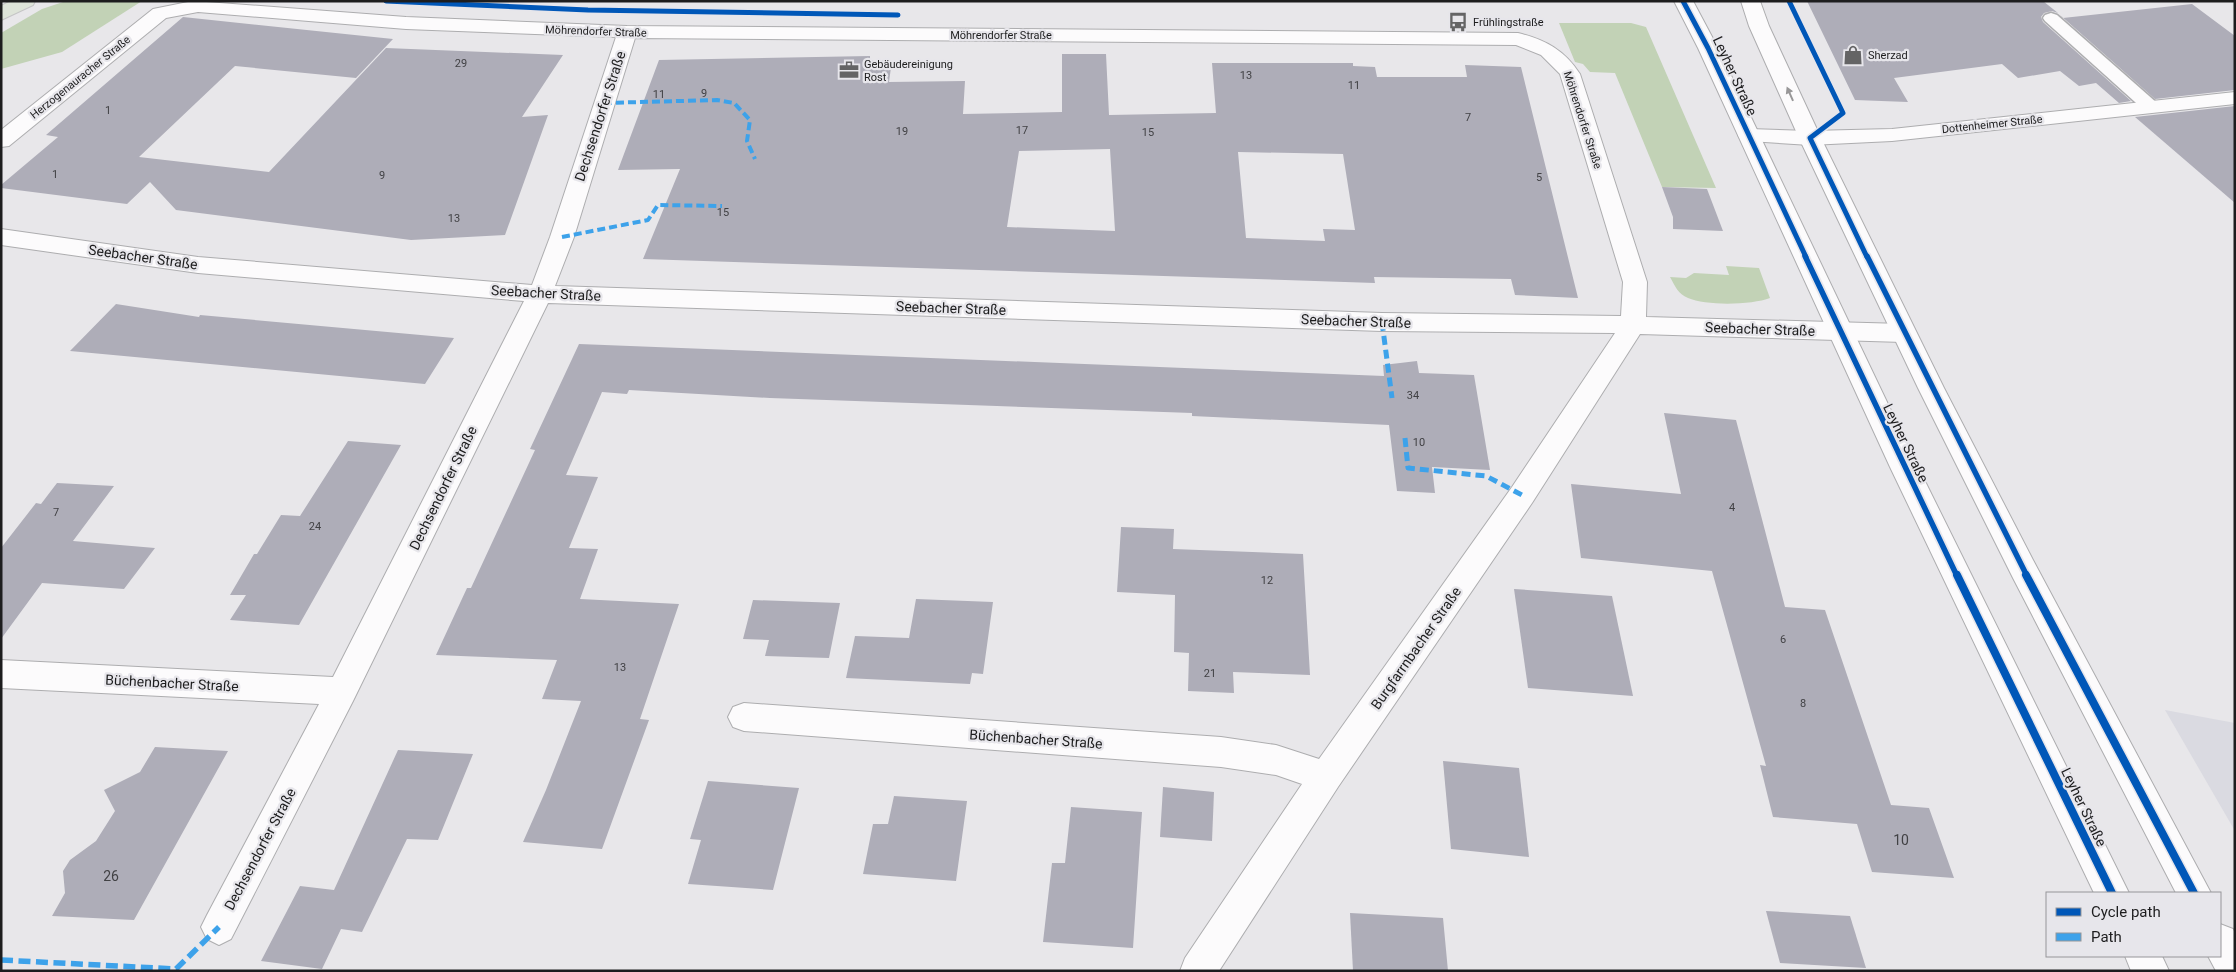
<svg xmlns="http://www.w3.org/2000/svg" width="2236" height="972" viewBox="0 0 2236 972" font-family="Roboto,sans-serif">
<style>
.built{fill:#dadae1}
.green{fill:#c2d2b6}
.building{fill:#aeadb8;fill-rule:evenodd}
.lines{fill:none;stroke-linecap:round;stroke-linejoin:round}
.service-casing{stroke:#adadaf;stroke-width:3}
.minor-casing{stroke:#adadaf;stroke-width:2}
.secondary-casing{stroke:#adadaf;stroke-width:2}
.trunk-casing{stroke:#c5c5c6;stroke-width:2}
.service{fill:#fcfbfc;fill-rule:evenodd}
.minor{fill:#fcfbfc;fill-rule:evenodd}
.secondary{fill:#fcfbfc;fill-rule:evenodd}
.trunk{fill:#dee4d9;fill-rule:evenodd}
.quiet-far2{stroke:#3da2ea;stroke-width:4;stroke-dasharray:8 4;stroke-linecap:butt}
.quiet-far1{stroke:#3da2ea;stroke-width:5;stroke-dasharray:9 5;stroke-linecap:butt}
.quiet{stroke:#3da2ea;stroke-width:5.5;stroke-dasharray:12 5.5;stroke-linecap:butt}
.cycleway-far2-casing{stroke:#e7e6eb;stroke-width:8}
.cycleway-far1-casing{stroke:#e7e6eb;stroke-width:9}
.cycleway-casing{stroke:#e7e6eb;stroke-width:11}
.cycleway-far2{stroke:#0057b8;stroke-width:5}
.cycleway-far1{stroke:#0057b8;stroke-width:5.5}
.cycleway{stroke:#0057b8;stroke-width:8}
.oneway{fill:#989798}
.labels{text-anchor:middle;stroke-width:4.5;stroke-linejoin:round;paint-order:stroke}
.far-poi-label{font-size:11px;fill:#1d1d1e;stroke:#e7e6eb;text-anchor:start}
.far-street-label{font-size:11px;fill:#1d1d1e;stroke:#e7e6eb}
.number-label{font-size:11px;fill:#414144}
.street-label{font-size:14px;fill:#1d1d1e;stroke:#e7e6eb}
.near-number-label{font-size:14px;fill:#414144}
</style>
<rect width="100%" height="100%" fill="#e8e7ea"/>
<polygon class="built" points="2165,710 2235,723 2235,831"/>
<g class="green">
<polygon points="66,1 142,1 62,52 1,69 1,33 42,9"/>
<polygon points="1559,23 1631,23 1646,27 1716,188 1662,187 1615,73 1590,72 1583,64 1575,62"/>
<path d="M1726,266l33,2 11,30c-18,7 -64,8 -82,0 -10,-4 -13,-12 -18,-21l16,1 8,-5 35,2z"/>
</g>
<g class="building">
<polygon points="1807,1 2043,1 2058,13 2052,11 2044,13 2041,17 2043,22 2131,101 2119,103 2096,83 2079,86 2060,71 2018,78 2002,64 1894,78 1908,102 1855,100"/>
<polygon points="2192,4 2235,36 2235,90 2155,99 2060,15 2063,18"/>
<polygon points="183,17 393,39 356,78 235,66 139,157 269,172 386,48 563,55 522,117 548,115 505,235 411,240 176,210 150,182 127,204 1,188 1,185 58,137 46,135"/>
<path d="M1062,54h44l3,61 107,-2 -4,-50h141v3l22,1 2,10h90l-2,-12 56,2 57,231 -63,-3 -4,-16 -137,-2 1,6 -732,-24 37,-90 -62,1 41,-110 211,-4v4h22l-3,22 76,-1 -2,33 99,-2zM1110,149l5,82 -108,-4 12,-76zM1238,152l105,2 12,76 -32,-1 2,12 -79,-3z"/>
<polygon points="2235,106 2235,203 2135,117"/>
<polygon points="1662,187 1707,189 1723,231 1673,229 1673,217"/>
<polygon points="116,304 199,317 200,315 454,338 425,384 70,351"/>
<polygon points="579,344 1384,376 1383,365 1417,361 1419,373 1474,375 1490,470 1432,467 1435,493 1397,491 1389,425 1192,416 1192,413 770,398 629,390 627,394 602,392 566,475 598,477 569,548 598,549 580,599 679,604 640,719 649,720 602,849 523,842 546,790 581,701 542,699 557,660 436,655 467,588 471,588 535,450 530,449"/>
<polygon points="1664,413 1736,420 1785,607 1825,610 1891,805 1929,808 1954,878 1872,872 1857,824 1773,817 1760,765 1766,766 1712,571 1581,558 1571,484 1681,494"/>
<polygon points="348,441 401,445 299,625 230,620 246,595 230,595 254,554 257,554 281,515 300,516"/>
<polygon points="57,483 114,486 73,541 155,548 124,589 42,583 1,639 1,548 36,503 41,504"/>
<polygon points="1121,527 1174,529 1173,549 1303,554 1310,675 1233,672 1234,693 1188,691 1189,653 1174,652 1175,595 1117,592"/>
<polygon points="1514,589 1612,596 1633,696 1528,688"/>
<polygon points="916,599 993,602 983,674 972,673 970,684 846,678 855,636 909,638"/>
<polygon points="753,600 840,603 829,658 765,656 769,640 743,639"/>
<polygon points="155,747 228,751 134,920 52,916 65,893 63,871 70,860 96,841 115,811 104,790 140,772"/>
<polygon points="398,750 473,754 438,840 407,839 362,932 341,929 322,969 261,961 300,886 334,890"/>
<polygon points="1443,761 1519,768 1529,857 1451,849"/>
<polygon points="708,781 799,788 773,890 688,884 701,840 690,839"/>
<polygon points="1163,787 1214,792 1212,841 1160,837"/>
<polygon points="894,796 967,801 956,881 863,874 873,824 888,824"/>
<polygon points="1071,807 1142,812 1133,948 1043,942 1052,863 1065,863"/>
<polygon points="1766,911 1850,916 1866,968 1780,963"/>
<polygon points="1350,913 1443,918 1448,971 1353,971"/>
</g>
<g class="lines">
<defs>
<polygon id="service" points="2051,13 2057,15 2157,103 2159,107 2157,111 2145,111 2045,21 2043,18 2045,15"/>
<g id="minor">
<path d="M193,1l213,16 221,9 891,7c28,7 46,17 62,41l67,208 -1,35 257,7 9,3 3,6 -3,6 -9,3 -263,-8 -108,169 -194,284 -119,184h-39l5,-13 117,-174 -26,-9 -55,-8 -477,-36 -11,-4 -5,-10 5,-10 11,-4 477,34 55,8 43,14 193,-272 103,-154 -233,-2 -834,-28 -195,398 -122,238 -12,6 -12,-6 -6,-12 6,-12 112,-211 -318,-16v-28l332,17 191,-376 -326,-28 -197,-28v-16l197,28 334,28 18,-48 66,-200 -210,-8 -208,-17 -32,6 -157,128 -8,1v-17l152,-121zM635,38l881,7 25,10 19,19 63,208 -2,34 -239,-3 -827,-27 19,-49z"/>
<polygon points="2235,92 2235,104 1892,141 1810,145 1749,141 1741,140 1738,135 1741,130 1749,129 1810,131 1892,129"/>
</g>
<g id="secondary">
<polygon points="1674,1 1693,1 1718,48 1918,467 2129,893 2094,893 1890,467 1698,48"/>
<polygon points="1741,1 1760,1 1769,26 1821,138 1944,388 2033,560 2211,893 2176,893 2013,578 1918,388 1799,138 1749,26"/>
<polygon points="2220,924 2233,929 2235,933 2235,971 2216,971 2208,956 2220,956"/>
<polygon points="2125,956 2162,956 2169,971 2131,971"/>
</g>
<polygon id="trunk" points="11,1 35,1 33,5 1,20 1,6"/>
</defs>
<use href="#service" class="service-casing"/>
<use href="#minor" class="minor-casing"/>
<use href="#secondary" class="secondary-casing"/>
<use href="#trunk" class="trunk-casing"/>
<use href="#service" class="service"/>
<use href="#minor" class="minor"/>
<use href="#secondary" class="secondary"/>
<use href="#trunk" class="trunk"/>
<g class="quiet-far2">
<polyline points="604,103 717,100 734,103 750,120 747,141 755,159"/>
<polyline points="562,237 648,220 658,205 722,206"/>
</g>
<g class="quiet-far1">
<polyline points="1382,322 1392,398"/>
<polyline points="1405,438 1408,468 1486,476 1522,495"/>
</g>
<polyline class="quiet" points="1,960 176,969 219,927"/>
<defs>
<g id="cycleway-far2">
<polyline points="386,1 588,10 898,15"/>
<polyline points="1683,1 1708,48 1806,257"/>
<polyline points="1789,1 1843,113 1810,138 1867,257"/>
</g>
<g id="cycleway-far1">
<polyline points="1805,256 1957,576"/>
<polyline points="1867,256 2027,576"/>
</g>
<g id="cycleway">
<polyline points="1957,575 2112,893"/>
<polyline points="2026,575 2194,893"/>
</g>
</defs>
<use href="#cycleway-far2" class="cycleway-far2-casing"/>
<use href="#cycleway-far1" class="cycleway-far1-casing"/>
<use href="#cycleway" class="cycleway-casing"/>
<use href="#cycleway-far2" class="cycleway-far2"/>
<use href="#cycleway-far1" class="cycleway-far1"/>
<use href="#cycleway" class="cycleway"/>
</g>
<defs><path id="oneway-solid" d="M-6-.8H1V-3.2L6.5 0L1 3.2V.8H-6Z" transform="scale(1.25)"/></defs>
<use class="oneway" href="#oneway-solid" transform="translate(1790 94) rotate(-114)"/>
<defs>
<symbol id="bus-bare" viewBox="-9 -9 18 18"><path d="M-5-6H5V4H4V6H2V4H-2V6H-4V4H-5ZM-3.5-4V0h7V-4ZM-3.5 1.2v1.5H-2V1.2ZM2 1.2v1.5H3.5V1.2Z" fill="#646465" stroke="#e7e6eb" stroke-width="2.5" paint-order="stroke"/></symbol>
<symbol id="shop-bare" viewBox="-9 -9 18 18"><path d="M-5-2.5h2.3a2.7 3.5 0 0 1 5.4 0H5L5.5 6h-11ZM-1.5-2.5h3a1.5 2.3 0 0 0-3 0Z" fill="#646465" stroke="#e7e6eb" stroke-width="2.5" paint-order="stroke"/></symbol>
<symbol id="office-bare" viewBox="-9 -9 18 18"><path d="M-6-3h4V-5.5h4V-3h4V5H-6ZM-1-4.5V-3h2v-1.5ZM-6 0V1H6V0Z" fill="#646465" stroke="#e7e6eb" stroke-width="2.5" paint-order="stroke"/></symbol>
</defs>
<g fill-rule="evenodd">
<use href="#bus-bare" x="1444" y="8" width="28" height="28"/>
<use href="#shop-bare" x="1839" y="41" width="28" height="28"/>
<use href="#office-bare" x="835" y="56" width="28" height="28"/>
</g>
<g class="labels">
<g class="far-poi-label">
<text x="1473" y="26">Frühlingstraße</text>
<text x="1868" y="59">Sherzad</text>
<text x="864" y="68">Gebäudereinigung<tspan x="864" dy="13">Rost</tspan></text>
</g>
<g class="far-street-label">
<text transform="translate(596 31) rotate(2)" y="4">Möhrendorfer Straße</text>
<text x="1001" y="39">Möhrendorfer Straße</text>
<text transform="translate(80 77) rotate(-39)" y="4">Herzogenauracher Straße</text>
<text transform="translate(1583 120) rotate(72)" y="4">Möhrendorfer Straße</text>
<text transform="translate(1992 124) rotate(-6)" y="4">Dottenheimer Straße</text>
</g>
<g class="number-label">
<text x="461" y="67">29</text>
<text x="1246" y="79">13</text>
<text x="1354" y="89">11</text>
<text x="704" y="97">9</text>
<text x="659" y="98">11</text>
<text x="108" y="114">1</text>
<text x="1468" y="121">7</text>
<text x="1022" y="134">17</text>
<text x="902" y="135">19</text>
<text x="1148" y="136">15</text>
<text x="55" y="178">1</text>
<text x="382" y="179">9</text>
<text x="1539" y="181">5</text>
<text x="723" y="216">15</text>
<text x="454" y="222">13</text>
<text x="1413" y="399">34</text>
<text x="1419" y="446">10</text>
<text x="1732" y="511">4</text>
<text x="56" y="516">7</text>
<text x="315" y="530">24</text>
<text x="1267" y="584">12</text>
<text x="1783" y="643">6</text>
<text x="620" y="671">13</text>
<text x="1210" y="677">21</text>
<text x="1803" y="707">8</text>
</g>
<g class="street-label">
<text transform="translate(1735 76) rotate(65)" y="5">Leyher Straße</text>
<text transform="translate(600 116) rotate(-72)" y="5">Dechsendorfer Straße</text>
<text transform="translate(143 257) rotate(8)" y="5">Seebacher Straße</text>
<text transform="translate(546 293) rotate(3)" y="5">Seebacher Straße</text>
<text transform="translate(951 308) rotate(2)" y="5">Seebacher Straße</text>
<text transform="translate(1356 321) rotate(2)" y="5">Seebacher Straße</text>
<text transform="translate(1760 329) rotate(2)" y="5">Seebacher Straße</text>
<text transform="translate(1906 443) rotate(64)" y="5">Leyher Straße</text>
<text transform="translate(443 488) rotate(-64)" y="5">Dechsendorfer Straße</text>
<text transform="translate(1416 648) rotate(-55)" y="5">Burgfarrnbacher Straße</text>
<text transform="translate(172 683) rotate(3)" y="5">Büchenbacher Straße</text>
<text transform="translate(1036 739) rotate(4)" y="5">Büchenbacher Straße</text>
<text transform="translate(2084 807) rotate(64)" y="5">Leyher Straße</text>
<text transform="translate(260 849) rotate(-62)" y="5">Dechsendorfer Straße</text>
</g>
<g class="near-number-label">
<text x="1901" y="845">10</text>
<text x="111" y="881">26</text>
</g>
</g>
<rect width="2236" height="972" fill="none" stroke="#1d1d1e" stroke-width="5"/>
<rect x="2046" y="892" width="175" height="65" fill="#e7e6eb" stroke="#969699"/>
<rect x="2056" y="908" width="25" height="8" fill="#0057b8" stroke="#969699"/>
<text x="2091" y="917" font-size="15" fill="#1d1d1e">Cycle path</text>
<rect x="2056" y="933" width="25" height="8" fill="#3da2ea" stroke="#969699"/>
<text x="2091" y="942" font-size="15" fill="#1d1d1e">Path</text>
</svg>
